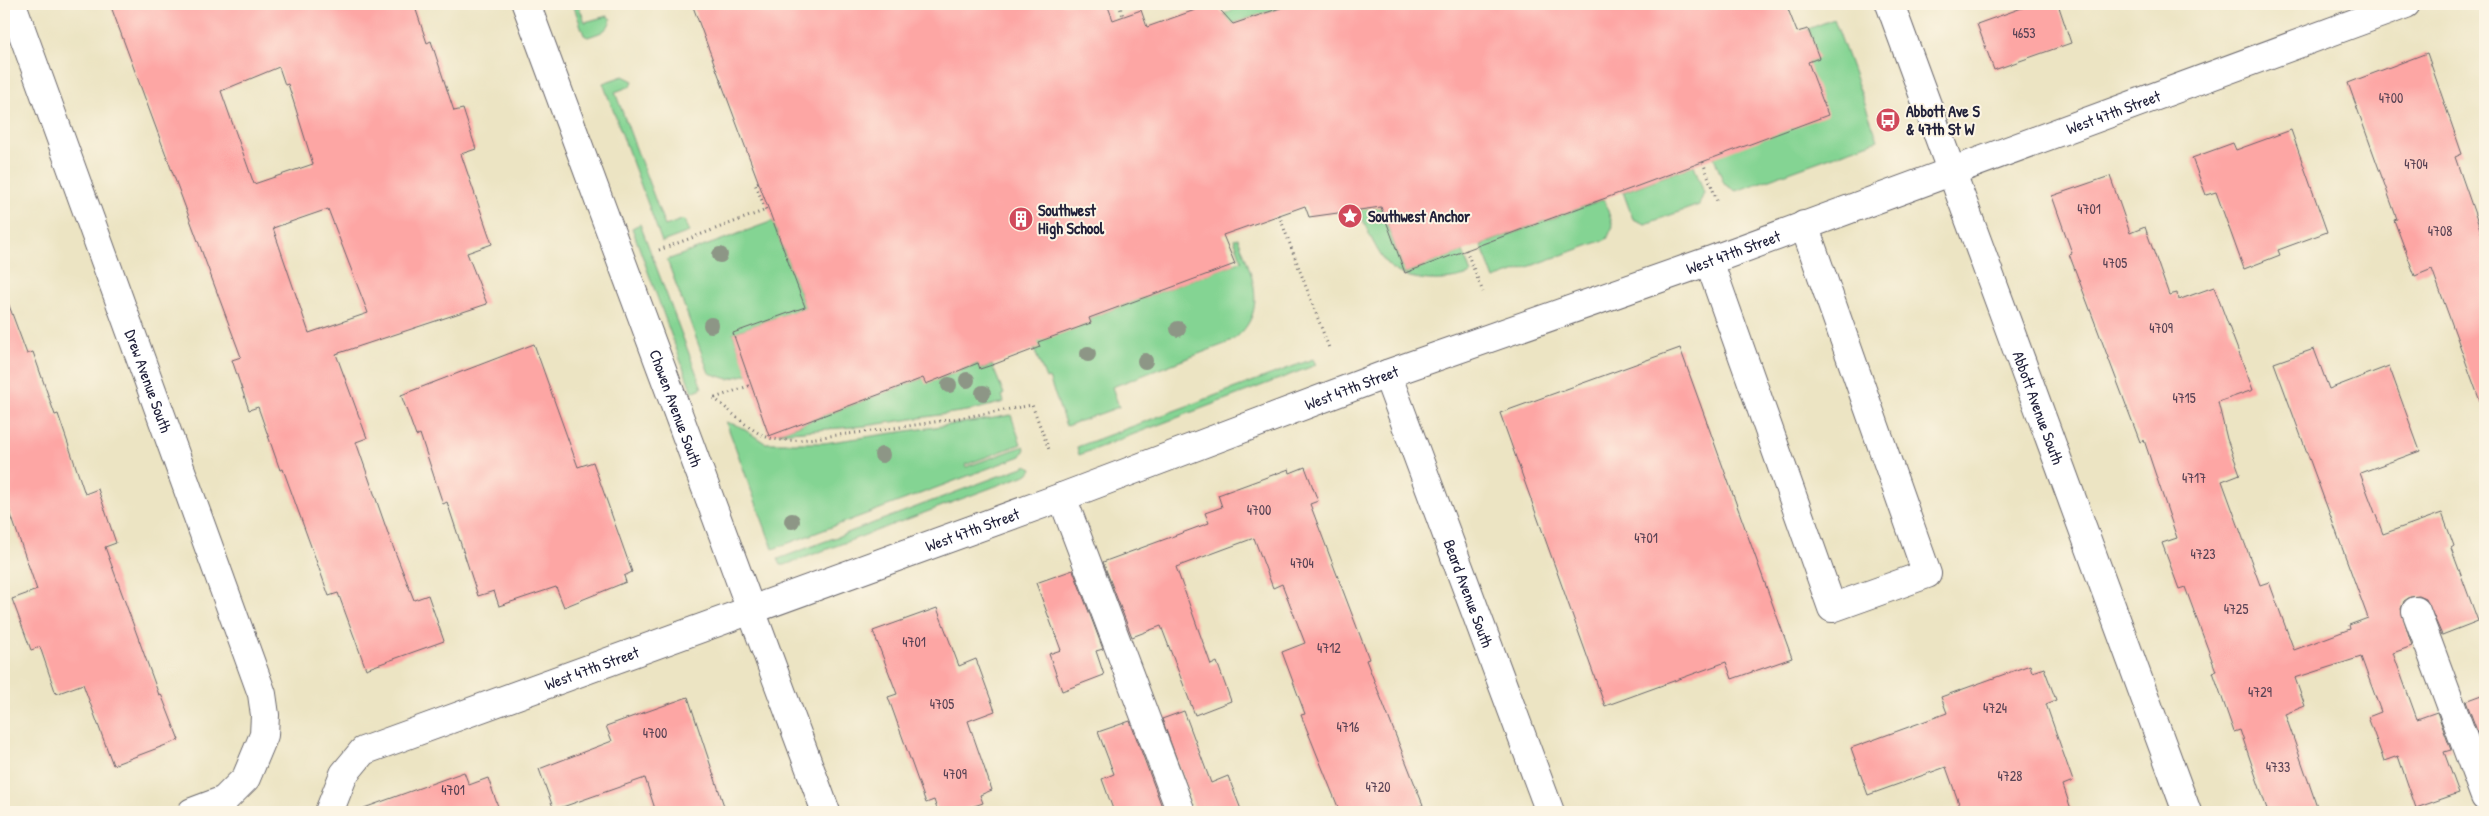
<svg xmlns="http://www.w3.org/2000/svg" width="2489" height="816" viewBox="0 0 2489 816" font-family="'Patrick Hand',sans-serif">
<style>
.green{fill:#84d493;stroke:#537b67}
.building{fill:#fda6a4;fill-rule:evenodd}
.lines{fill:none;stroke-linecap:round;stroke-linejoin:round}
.minor-casing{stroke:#69666b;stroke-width:30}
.path{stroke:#69666b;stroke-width:3;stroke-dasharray:1 4;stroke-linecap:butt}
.minor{stroke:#fff;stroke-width:28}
.tree{fill:#8d9686}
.labels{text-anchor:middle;stroke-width:4;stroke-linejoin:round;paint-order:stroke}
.number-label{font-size:14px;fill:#594355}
.poi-label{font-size:16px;font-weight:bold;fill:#22223b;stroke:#fcf5e5;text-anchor:start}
.street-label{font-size:16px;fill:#22223b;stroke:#fcf5e5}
</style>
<rect width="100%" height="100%" fill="#fcf5e5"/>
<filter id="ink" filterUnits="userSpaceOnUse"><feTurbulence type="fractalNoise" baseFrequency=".02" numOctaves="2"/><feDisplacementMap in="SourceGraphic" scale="10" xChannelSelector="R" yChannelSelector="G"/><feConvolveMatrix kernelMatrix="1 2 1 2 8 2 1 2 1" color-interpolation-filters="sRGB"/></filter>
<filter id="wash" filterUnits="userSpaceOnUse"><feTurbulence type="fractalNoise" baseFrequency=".0096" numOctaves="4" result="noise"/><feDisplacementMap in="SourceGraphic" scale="20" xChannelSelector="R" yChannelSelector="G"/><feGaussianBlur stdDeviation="1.12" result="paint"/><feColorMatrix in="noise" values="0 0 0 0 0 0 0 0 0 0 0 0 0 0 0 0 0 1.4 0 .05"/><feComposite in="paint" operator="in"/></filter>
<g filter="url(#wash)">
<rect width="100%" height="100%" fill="#ece4c3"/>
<g class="green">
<path d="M573,4h5l7,18 22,-6 4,3c-3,13 -12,14 -23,18l-4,-2z"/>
<polygon points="1244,4 1292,4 1232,24 1224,14"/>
<polygon points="1834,19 1878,140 1736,191 1724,184 1714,157 1808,62 1818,58 1808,29"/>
<polygon points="623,76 633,81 631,86 615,92 665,226 684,219 689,232 662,242 603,83"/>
<polygon points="1694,165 1704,193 1699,205 1645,224 1633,219 1623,192"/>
<polygon points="1604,199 1613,226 1607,239 1494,279 1481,245"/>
<path d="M1380,206l25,67 58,-22 8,23c-22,9 -66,10 -84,-10 -10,-12 -23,-39 -28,-55z"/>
<polygon points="773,221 805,307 733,333 748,374 728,379 709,373 667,260"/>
<polygon points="640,224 702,388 692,392 632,228"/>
<path d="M1238,238c14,37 33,76 -8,104l-118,45 7,20 -53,19 -17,-48 -3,1 -12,-30 4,-8 53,-18 -2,-5 153,-57 -8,-22z"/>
<polygon points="1313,359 1316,365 1079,455 1077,447"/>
<polygon points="978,364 981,369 992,365 1004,394 1002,395 1004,402 973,410 865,426 778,433 923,378 938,379"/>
<polygon points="1011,415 1021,444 965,465 966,467 1024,446 1025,449 1021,456 773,549 726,422 739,426 765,443 824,443 983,420"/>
<polygon points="1028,465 1032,469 1028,474 785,565 781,565 778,559"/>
</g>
<g id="blocks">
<g class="building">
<path d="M110,4h304l13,39 4,-2 23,70 9,-2 13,40 -15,5 31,90 -25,9 20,51 -151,50 31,84 -11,4 34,97 24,61 14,-5 16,46 -78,28 -28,-76 -9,3 -46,-127 -3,1 -22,-63 -9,3 -17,-50 9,-3zM279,67l6,18 3,-1 25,80 -59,20 -33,-93zM328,209l40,104 -59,20 -36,-105z"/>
<polygon points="692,4 1107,4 1113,20 1141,10 1147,27 1212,4 1215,4 1233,24 1292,4 1786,4 1797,32 1808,29 1819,58 1808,62 1828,115 1405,273 1381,207 1309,217 1305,206 1223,235 1235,264 1089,318 1091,323 1038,342 1040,347 995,364 980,369 978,363 926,384 923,378 769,436 733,333 805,307"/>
<polygon points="2033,4 2058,4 2071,43 1994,70 1977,24"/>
<polygon points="2427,53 2462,154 2455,157 2485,243 2485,404 2481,404 2432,269 2415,276 2394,220 2397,219 2348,83"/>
<polygon points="2291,130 2327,232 2278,250 2280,255 2244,269 2216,192 2206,195 2192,158 2233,143 2236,150"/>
<polygon points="2110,176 2130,233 2145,227 2169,295 2177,293 2178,300 2214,287 2253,390 2218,402 2227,439 2240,474 2222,481 2260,585 2269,582 2294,650 2350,629 2349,625 2368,618 2274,363 2314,349 2329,389 2389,366 2420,451 2360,473 2383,534 2442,513 2454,546 2451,548 2478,621 2442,635 2426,599 2419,596 2410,597 2404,601 2401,609 2412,646 2393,653 2417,719 2437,712 2451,750 2444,752 2459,793 2416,808 2398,756 2384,761 2368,717 2381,712 2361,657 2295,678 2305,706 2285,714 2319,812 2268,812 2240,730 2234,732 2213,672 2216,671 2185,587 2179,589 2162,543 2177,538 2144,440 2140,442 2069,254 2072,253 2052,196"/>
<polygon points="7,300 27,354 33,352 55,415 58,414 85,494 98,489 116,543 105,547 159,695 161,694 179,740 113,765 83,684 56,694 40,647 31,650 12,599 37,590 4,495 4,301"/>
<polygon points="534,344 578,467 593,462 632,572 624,576 626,582 564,607 556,587 499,606 494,591 478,596 447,502 443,504 420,434 416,436 401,395"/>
<polygon points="1680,348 1792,658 1732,679 1726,662 1605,706 1500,413"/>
<polygon points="1305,467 1318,501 1310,504 1369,659 1366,660 1423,805 1404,812 1340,812 1301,715 1305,714 1282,652 1305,643 1282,584 1273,588 1254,538 1176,567 1211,665 1217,662 1231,701 1195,715 1161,626 1132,637 1103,562 1209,523 1205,513 1222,507 1218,495 1289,469 1290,473"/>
<polygon points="1073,570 1103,649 1096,651 1104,675 1062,691 1049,654 1061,650 1036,583"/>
<polygon points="937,608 959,666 976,659 995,711 968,721 992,790 980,795 983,803 957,812 938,812 934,800 926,803 888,697 897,694 873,631"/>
<polygon points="2030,665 2032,672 2044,668 2056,700 2046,704 2073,781 2063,785 2072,812 1962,812 1946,767 1868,795 1851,748 1947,713 1941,697"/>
<polygon points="2485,694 2485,737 2480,739 2466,701"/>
<polygon points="688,697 726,812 656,812 645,778 554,810 539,769 612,741 606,726"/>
<polygon points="1184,711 1211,783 1228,776 1242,812 1196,812 1162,719"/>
<polygon points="1130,721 1164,812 1114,812 1102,779 1114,774 1098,732"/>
<polygon points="464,772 469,785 488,778 500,812 364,812 364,808"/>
</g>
</g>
</g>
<g filter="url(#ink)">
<use href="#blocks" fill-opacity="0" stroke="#69666b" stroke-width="1"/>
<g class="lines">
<defs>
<g id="minor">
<path id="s1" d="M12,4l250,690 3,21 -1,20 -18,43 -22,22 -32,12"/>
<path id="s2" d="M526,4l300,808"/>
<path id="s3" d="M1890,4l297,808"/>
<polyline points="1709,261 1832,608 1927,574 1804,225"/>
<path id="s4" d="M1387,374l163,438"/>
<polyline points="1062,497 1181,812"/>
<polyline points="2416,611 2485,797"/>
<path id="s5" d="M329,812l15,-38 19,-23 699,-254 325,-123 322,-113 697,-257"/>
</g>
</defs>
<use href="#minor" class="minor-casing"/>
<g class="path">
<polyline points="1119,4 1123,16"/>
<polyline points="1197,4 1198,9"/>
<polyline points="1703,162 1718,204"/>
<polyline points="1279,215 1329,348"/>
<polyline points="659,250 766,210 755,184 759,182"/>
<polyline points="1466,250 1483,292"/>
<path d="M714,398c14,11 39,36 56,40 21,6 47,-1 68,-3 65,-7 129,-18 194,-30l18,47"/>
<polyline points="715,398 751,385"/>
</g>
<use href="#minor" class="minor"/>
</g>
<g class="tree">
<circle cx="720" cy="255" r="8"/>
<circle cx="711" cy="325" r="8"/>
<circle cx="1178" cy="329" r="8"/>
<circle cx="1088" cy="354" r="8"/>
<circle cx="1145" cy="361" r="8"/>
<circle cx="967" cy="380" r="8"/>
<circle cx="949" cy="385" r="8"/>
<circle cx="983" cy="393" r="8"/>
<circle cx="882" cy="455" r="8"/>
<circle cx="792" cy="521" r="8"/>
</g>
</g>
<defs>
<symbol id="bus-disc" viewBox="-11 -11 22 22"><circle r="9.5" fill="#d1495b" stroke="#fcf5e5"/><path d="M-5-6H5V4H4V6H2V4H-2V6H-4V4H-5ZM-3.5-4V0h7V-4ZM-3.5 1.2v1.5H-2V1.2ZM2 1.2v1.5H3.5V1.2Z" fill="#fff"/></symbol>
<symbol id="sight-disc" viewBox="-11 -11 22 22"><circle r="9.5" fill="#d1495b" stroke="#fcf5e5"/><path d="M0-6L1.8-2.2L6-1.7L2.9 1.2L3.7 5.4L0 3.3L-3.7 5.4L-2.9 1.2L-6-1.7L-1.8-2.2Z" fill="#fff"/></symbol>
<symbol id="building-disc" viewBox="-11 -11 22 22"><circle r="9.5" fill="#d1495b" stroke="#fcf5e5"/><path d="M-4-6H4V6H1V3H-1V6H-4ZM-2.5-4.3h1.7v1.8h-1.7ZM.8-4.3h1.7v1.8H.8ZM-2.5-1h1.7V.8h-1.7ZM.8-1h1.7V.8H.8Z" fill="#fff"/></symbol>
</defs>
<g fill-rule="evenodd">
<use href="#bus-disc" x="1874" y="106" width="28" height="28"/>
<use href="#sight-disc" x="1336" y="202" width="28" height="28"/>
<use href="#building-disc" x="1007" y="205" width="28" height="28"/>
</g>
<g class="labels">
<g class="number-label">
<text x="2024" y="38">4653</text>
<text x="2391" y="103">4700</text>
<text x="2416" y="169">4704</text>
<text x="2089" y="214">4701</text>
<text x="2440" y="236">4708</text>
<text x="2115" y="268">4705</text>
<text x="2161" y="333">4709</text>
<text x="2184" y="403">4715</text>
<text x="2194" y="483">4717</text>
<text x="1259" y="515">4700</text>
<text x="1646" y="543">4701</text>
<text x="2203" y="559">4723</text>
<text x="1302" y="568">4704</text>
<text x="2236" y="614">4725</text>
<text x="914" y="647">4701</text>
<text x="1329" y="653">4712</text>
<text x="2260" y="697">4729</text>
<text x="942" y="709">4705</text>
<text x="1995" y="713">4724</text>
<text x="1348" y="732">4716</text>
<text x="655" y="738">4700</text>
<text x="2278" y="772">4733</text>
<text x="955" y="779">4709</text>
<text x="2010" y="781">4728</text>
<text x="1378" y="792">4720</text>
<text x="453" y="795">4701</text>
</g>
<g class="poi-label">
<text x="1906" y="117">Abbott Ave S<tspan x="1906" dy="18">&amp; 47th St W</tspan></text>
<text x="1038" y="216">Southwest<tspan x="1038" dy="18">High School</tspan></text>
<text x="1368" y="222">Southwest Anchor</text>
</g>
<g class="street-label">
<text dy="6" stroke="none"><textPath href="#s5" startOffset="1934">West 47th Street</textPath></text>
<text dy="6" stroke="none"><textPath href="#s5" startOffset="1529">West 47th Street</textPath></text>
<text dy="6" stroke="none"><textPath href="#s1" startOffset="401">Drew Avenue South</textPath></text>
<text dy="6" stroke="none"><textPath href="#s5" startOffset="1124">West 47th Street</textPath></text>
<text dy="6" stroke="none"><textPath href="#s2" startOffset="431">Chowen Avenue South</textPath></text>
<text dy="6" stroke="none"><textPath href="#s3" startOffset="430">Abbott Avenue South</textPath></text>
<text dy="6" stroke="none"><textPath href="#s5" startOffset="719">West 47th Street</textPath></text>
<text dy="6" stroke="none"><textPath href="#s4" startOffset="234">Beard Avenue South</textPath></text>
<text dy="6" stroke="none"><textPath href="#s5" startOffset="314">West 47th Street</textPath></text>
</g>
</g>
<rect width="2489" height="816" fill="none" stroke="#fcf5e5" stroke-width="20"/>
</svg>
